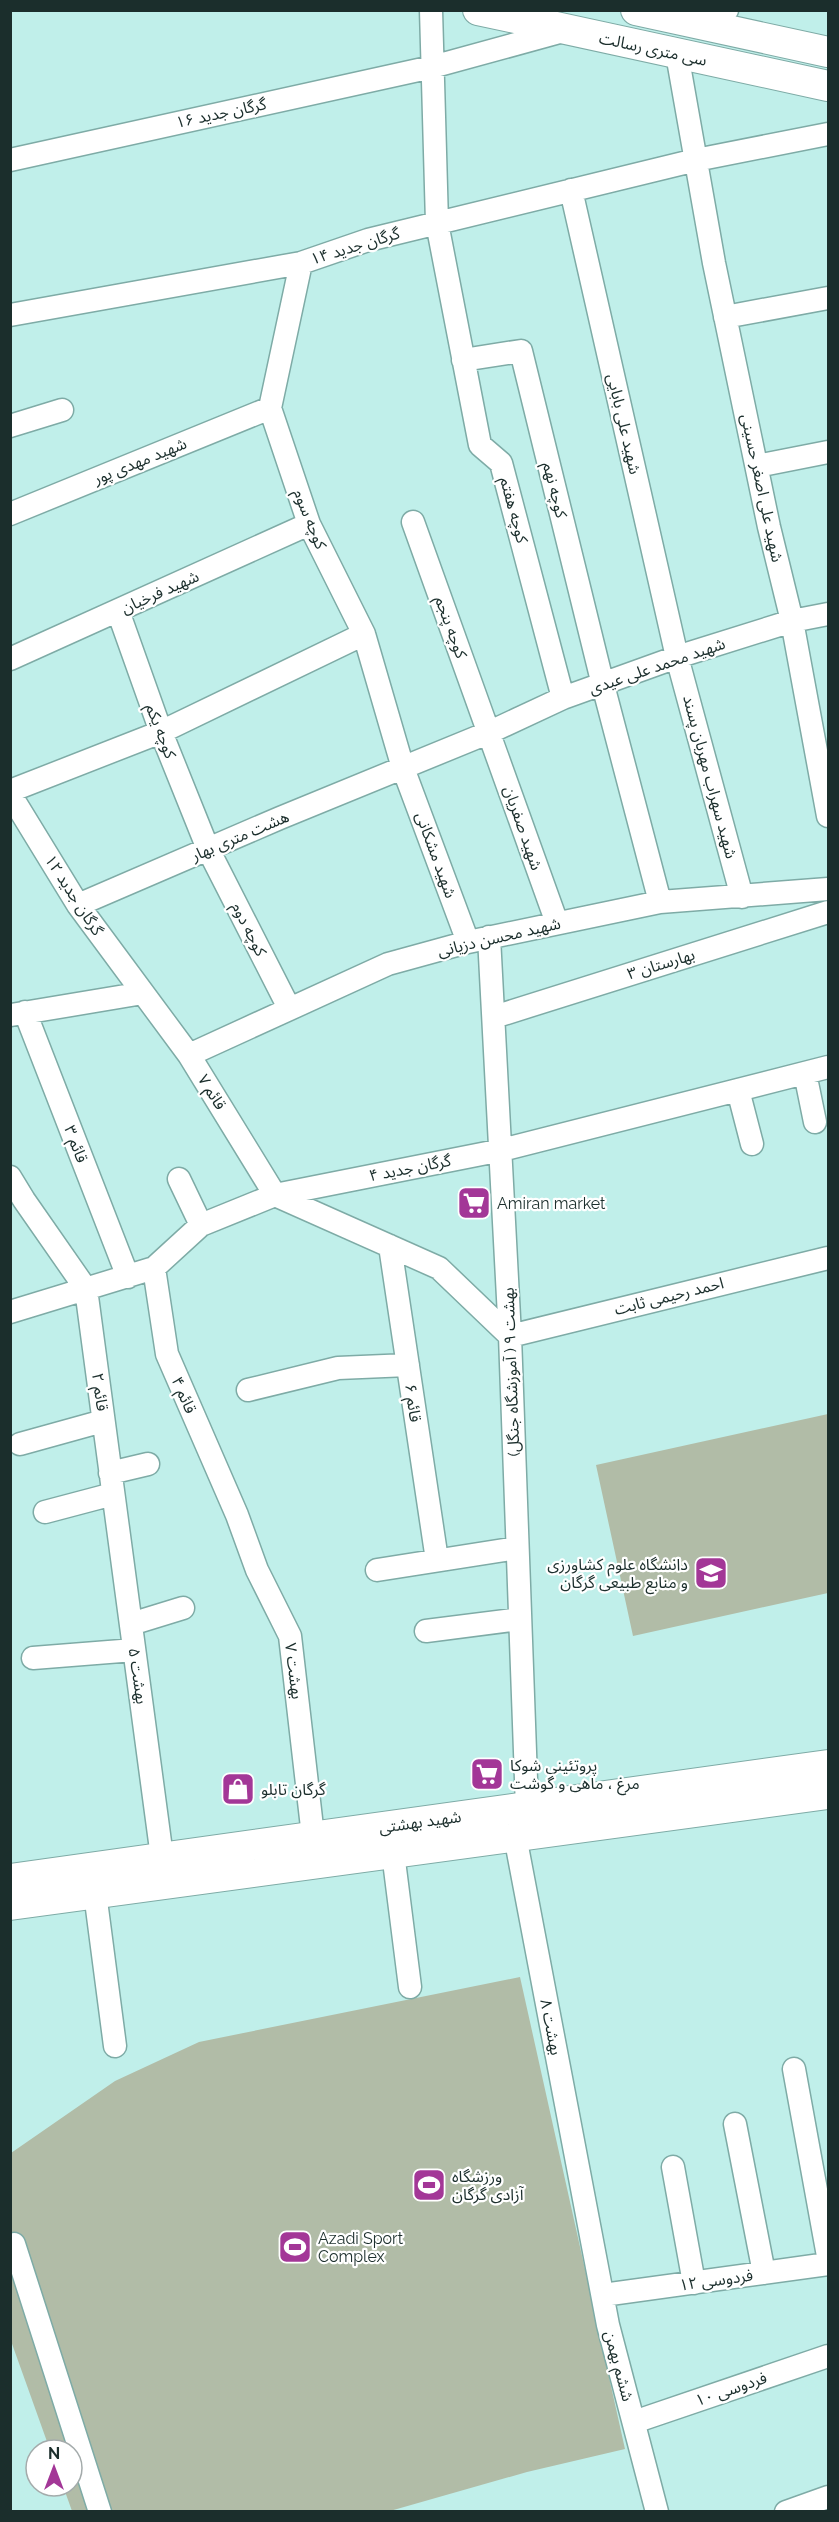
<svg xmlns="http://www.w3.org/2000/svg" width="839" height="2522" font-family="Raleway,'Noto Sans Arabic',sans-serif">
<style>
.green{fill:#b1bca7}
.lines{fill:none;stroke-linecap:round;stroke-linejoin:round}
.minor-casing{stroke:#7eaba6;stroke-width:25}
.major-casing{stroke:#7eaba6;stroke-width:32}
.minor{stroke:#fff;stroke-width:22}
.major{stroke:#fff;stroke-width:30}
.labels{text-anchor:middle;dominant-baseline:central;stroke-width:4.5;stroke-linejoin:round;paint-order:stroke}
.street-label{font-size:16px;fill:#1b2e2c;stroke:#fff}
.poi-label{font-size:16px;fill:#1b2e2c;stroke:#fff;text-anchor:start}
</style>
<rect width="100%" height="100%" fill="#c0efea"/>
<path class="green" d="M828,1414v179l-195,43 -37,-171z
M520,1977l105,472 -98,23 -137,39h-318l-9,-25h9v-36h-22l-39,-109v-188l104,-72 84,-39z"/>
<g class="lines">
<defs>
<path id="minor" d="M431,10l6,213 43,222 21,18 62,235
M690,21l37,-11
M677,54l37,209 55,264 23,94 36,195
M10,160l422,-93 135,-37
M571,190l106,467 65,240
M301,263l-31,145 39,116 55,110 39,134 65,174
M10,315l291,-52 67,-23 328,-80 132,-26
M725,317l103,-19
M463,360l58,-9 82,334 57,217
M10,426l52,-16
M757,466l71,-14
M10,514l260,-106
M413,522l144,401
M118,611l43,121 47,117 81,159
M10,659l299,-135
M10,791l151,-59 203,-98
M10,794l68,111 111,150 86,140
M78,905l202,-87 210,-86 73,-34 114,-41 115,-36 36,-7
M489,937l21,399 17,471
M25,1012l103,265
M11,1015l132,-22
M494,1017l334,-105
M189,1055l199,-91 80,-22 192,-40 168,-13
M805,1073l10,49
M738,1090l14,54
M10,1177l14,23 62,89 76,568
M179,1179l22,46
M275,1195l164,73 71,68 318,-78
M390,1246l47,314
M154,1268l13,86 70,161 20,55 33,66 23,200
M10,1312l144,-44 47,-43 74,-30 227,-45 326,-83
M248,1390l90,-22 70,-3
M20,1444l83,-23
M110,1473l38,-9
M45,1512l68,-18
M377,1570l140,-22
M131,1624l52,-16
M426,1631l94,-12
M33,1658l101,-8
M515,1836l93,489 49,187
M393,1853l17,134
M95,1893l20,153
M794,2069l34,187
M735,2124l29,149
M673,2167l21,116
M14,2244l86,268
M603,2295l225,-31
M634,2422l194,-66
M786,2512l42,-15"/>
<path id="major" d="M478,10l350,76
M636,10l192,42
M10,1879l818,-114
M10,1905l818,-111"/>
</defs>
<use href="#minor" class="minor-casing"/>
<use href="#major" class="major-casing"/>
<use href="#minor" class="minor"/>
<use href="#major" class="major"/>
</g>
<defs>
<symbol id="supermarket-square" viewBox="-11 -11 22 22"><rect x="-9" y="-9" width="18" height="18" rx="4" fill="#a33797" stroke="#fff"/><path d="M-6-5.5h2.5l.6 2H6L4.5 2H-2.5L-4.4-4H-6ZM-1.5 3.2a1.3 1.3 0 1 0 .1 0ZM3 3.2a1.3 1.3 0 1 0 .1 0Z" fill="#fff"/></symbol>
<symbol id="university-square" viewBox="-11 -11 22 22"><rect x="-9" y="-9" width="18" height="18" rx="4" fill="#a33797" stroke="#fff"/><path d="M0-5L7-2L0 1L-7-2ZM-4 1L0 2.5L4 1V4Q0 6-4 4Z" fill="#fff"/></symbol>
<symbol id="shop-square" viewBox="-11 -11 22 22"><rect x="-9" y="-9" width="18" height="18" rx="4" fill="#a33797" stroke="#fff"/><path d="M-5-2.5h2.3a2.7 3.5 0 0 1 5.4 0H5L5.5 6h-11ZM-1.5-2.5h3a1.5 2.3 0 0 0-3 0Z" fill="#fff"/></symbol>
<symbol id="stadium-square" viewBox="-11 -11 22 22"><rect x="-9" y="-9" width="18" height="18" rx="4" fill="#a33797" stroke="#fff"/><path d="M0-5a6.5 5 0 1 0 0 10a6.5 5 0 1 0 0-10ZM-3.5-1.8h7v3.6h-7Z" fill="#fff"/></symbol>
</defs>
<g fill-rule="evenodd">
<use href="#supermarket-square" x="455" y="1184" width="38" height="38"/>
<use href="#university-square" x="692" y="1554" width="38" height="38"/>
<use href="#supermarket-square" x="468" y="1755" width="38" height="38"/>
<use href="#shop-square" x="219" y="1770" width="38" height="38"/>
<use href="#stadium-square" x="410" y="2166" width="38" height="38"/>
<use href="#stadium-square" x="276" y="2228" width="38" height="38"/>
</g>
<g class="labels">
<g class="street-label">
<text transform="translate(653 49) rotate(12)">سی متری رسالت</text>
<text transform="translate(221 113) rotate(-12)">گرگان جدید ۱۶</text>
<text transform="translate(355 246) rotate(-17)">گرگان جدید ۱۴</text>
<text transform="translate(624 424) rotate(77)">شهید علی بابایی</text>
<text transform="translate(140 461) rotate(-22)">شهید مهدی پور</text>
<text transform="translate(762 488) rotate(78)">شهید علی اصغر حسینی</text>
<text transform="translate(555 490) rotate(76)">کوچه نهم</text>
<text transform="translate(514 510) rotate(75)">کوچه هفتم</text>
<text transform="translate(310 519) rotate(68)">کوچه سوم</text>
<text transform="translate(160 592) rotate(-24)">شهید فرخیان</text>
<text transform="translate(451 627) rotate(70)">کوچه پنجم</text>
<text transform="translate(657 666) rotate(-19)">شهید محمد علی عیدی</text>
<text transform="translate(161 731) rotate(69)">کوچه یکم</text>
<text transform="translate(710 777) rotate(75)">شهید سهراب مهربان پسند</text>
<text transform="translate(523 828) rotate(71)">شهید صفریان</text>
<text transform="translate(240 836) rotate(-23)">هشت متری بهار</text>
<text transform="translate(436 855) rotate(70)">شهید مشکانی</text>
<text transform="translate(74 895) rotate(57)">گرگان جدید ۱۲</text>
<text transform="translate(249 929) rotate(63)">کوچه دوم</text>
<text transform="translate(499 937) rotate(-13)">شهید محسن دزیانی</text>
<text transform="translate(661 964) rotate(-17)">بهارستان ۳</text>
<text transform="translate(212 1092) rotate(58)">۷ قائم</text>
<text transform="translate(76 1144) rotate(69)">۳ قائم</text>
<text transform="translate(410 1168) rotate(-11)">گرگان جدید ۴</text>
<text transform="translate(669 1296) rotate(-14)">احمد رحیمی ثابت</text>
<text transform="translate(511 1372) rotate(-92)">بهشت ۹ ( آموزشگاه جنگل)</text>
<text transform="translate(100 1392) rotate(82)">۲ قائم</text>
<text transform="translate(184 1395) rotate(66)">قائم ۴</text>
<text transform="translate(413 1403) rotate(82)">قائم ۶</text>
<text transform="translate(294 1671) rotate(83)">بهشت ۷</text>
<text transform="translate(138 1676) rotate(82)">بهشت ۵</text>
<text transform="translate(420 1822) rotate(-8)">شهید بهشتی</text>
<text transform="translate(551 2027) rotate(79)">۸ بهشت</text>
<text transform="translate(716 2280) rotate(-8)">۱۲ فردوسی</text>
<text transform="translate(619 2366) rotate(75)">ششم بهمن</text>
<text transform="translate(731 2389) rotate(-19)">۱۰ فردوسی</text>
</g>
<g class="poi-label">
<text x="497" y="1203">Amiran market</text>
<text x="688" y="1564" text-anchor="end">دانشگاه علوم کشاورزی<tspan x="688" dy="18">و منابع طبیعی گرگان</tspan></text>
<text x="510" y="1765">پروتئینی شوکا<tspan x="510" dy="18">مرغ‌ ، ماهی و گوشت</tspan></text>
<text x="261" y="1789">گرگان تابلو</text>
<text x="452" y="2176">ورزشگاه<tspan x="452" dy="18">آزادی گرگان</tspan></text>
<text x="318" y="2238">Azadi Sport<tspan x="318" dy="18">Complex</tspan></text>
</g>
</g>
<rect width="839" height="2522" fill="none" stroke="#1b2e2c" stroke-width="24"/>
<g transform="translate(54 2468)"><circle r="28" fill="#ffffff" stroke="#a4abab" stroke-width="1.5"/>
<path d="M0-4.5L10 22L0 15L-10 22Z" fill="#a33797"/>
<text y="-9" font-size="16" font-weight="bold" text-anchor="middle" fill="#1b2e2c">N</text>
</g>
</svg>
